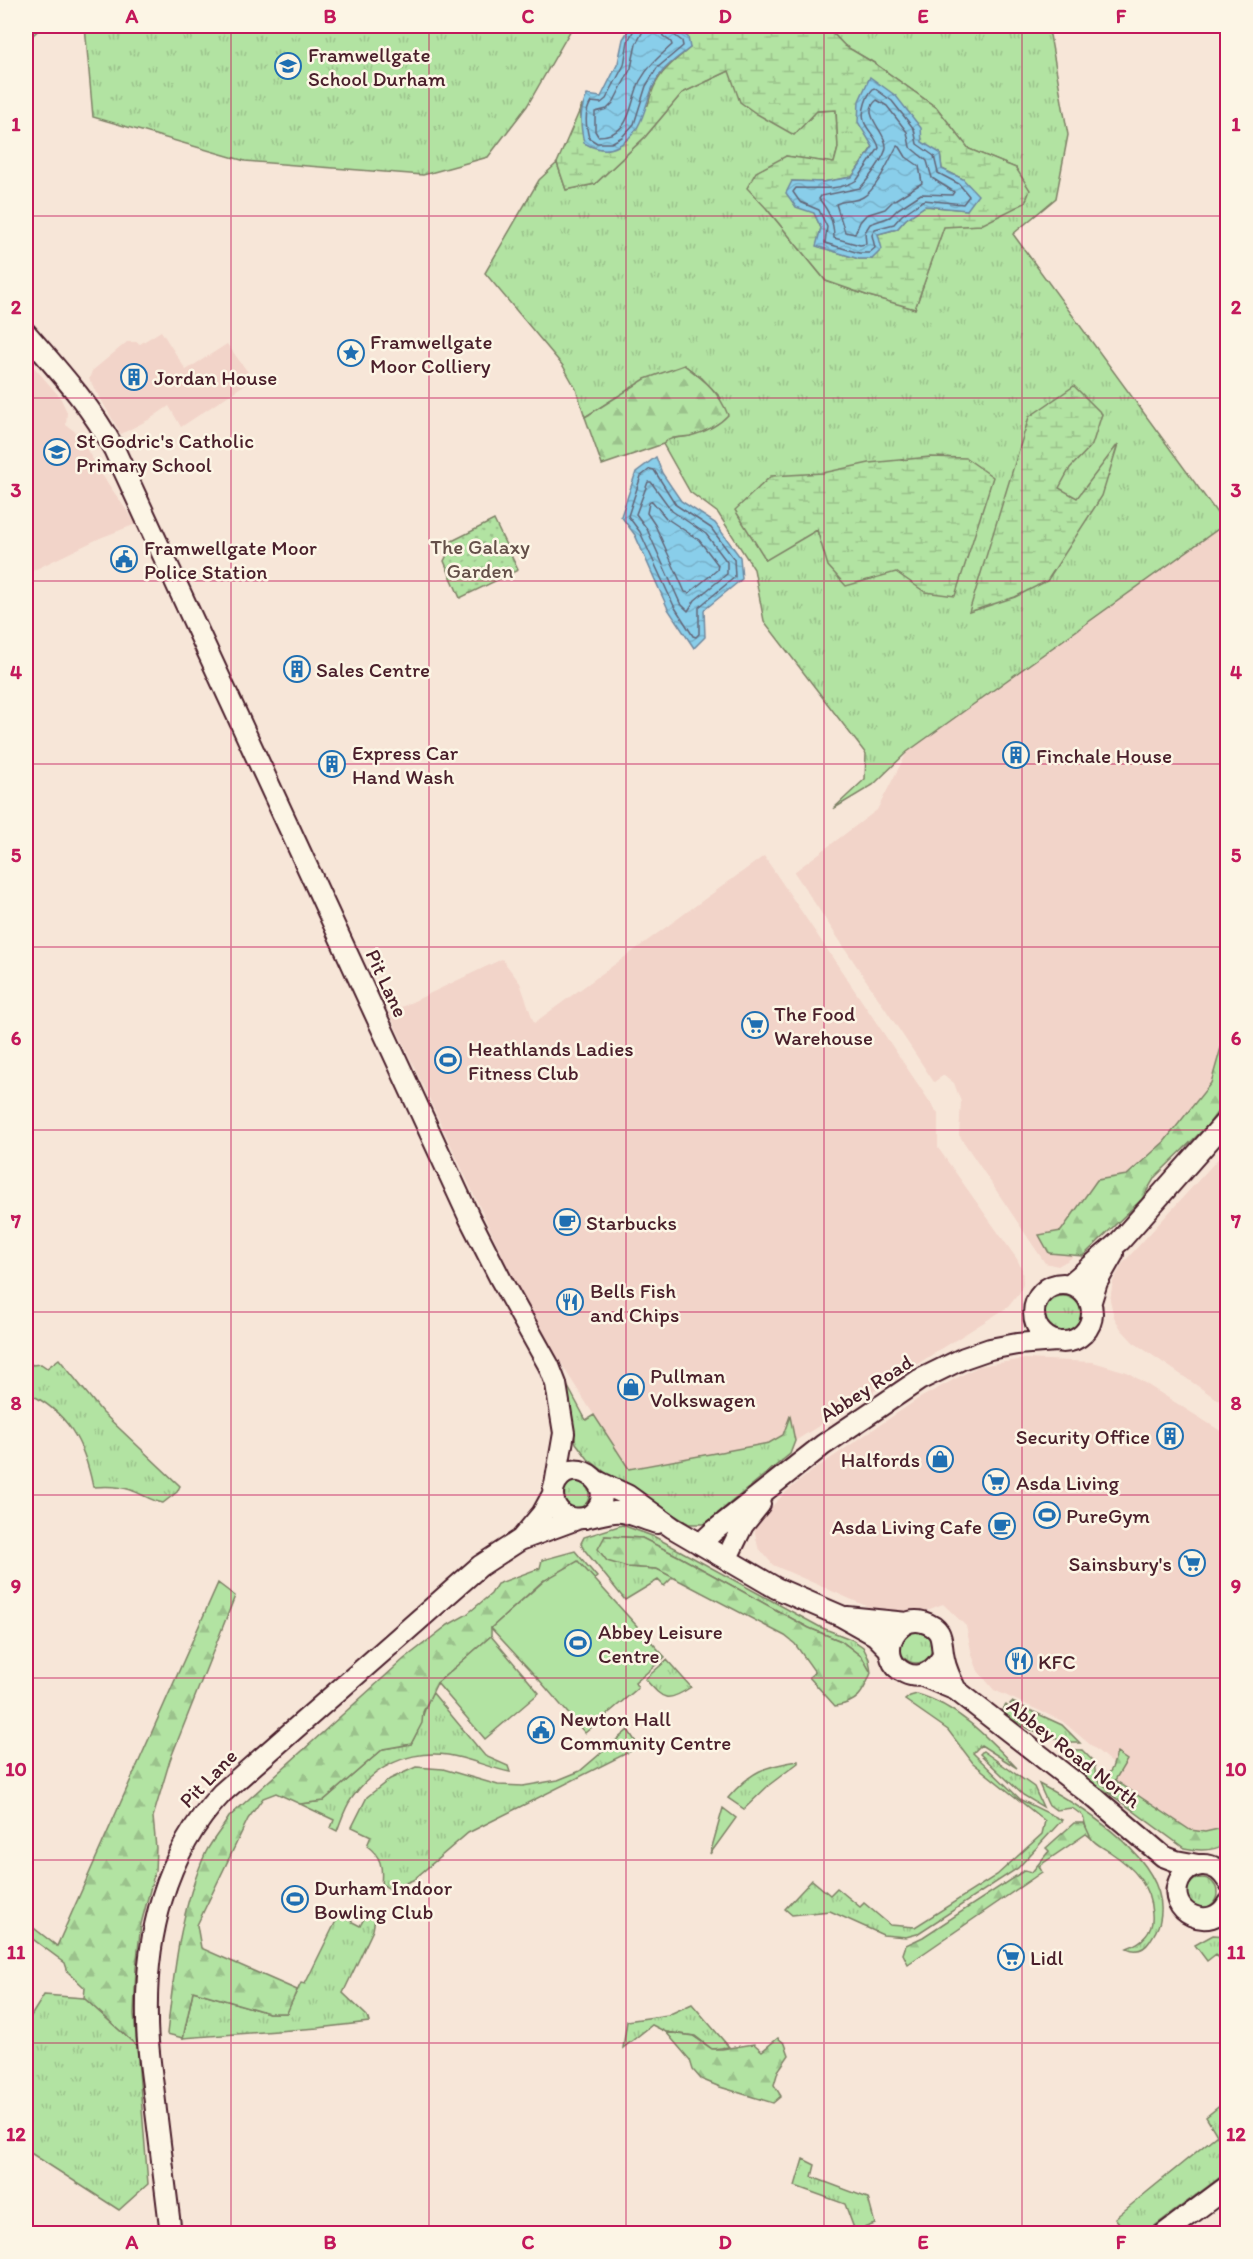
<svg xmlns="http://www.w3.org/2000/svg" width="1253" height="2259" font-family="Itim,sans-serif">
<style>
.built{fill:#f2d4c9}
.grass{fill:url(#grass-tufts);stroke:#7e8166;stroke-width:1.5}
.forest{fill:url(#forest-firs);stroke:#7e8166;stroke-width:1.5}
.wetland{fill:url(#wetland-marsh);stroke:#7e8166;stroke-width:1.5;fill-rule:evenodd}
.garden{fill:url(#garden-dots);stroke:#7e8166;stroke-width:1.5}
.pitch{fill:#b2e3a2;stroke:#7e8166;stroke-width:1.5}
.water{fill:url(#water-waves);stroke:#70889e;stroke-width:1.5}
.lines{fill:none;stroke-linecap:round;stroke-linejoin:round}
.shore{stroke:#636577;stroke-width:1.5}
.tertiary-casing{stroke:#4a1f2b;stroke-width:24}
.tertiary{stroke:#fcf5e5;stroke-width:20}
.grid{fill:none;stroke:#c2185b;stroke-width:1.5;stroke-opacity:0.55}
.labels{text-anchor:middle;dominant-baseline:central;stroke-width:5;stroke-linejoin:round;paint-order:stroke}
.poi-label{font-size:21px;fill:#4a1f2b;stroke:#fcf5e5;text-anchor:start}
.park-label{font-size:21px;fill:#645049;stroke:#fcf5e5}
.street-label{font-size:21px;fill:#4a1f2b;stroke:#fcf5e5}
.neatline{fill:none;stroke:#c2185b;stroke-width:2}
.grid-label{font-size:20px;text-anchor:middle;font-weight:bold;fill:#c2185b}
</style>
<defs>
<pattern id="grass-tufts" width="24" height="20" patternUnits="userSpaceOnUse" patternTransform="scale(1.5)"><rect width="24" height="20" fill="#b2e3a2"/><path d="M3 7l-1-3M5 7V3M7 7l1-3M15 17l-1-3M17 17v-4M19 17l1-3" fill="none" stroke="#9bc28c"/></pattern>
<pattern id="forest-firs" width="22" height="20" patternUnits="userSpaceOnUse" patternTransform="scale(1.5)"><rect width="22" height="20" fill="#b2e3a2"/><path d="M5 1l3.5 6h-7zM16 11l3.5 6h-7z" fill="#9bc28c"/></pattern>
<pattern id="wetland-marsh" width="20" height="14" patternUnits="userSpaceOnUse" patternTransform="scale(1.5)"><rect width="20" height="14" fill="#b2e3a2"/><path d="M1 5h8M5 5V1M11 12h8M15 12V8" fill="none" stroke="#9bc28c"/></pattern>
<pattern id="garden-dots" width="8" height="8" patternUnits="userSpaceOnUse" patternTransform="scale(1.5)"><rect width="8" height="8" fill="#b2e3a2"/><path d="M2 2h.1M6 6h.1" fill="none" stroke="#9bc28c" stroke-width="1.8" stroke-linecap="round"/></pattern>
<pattern id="water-waves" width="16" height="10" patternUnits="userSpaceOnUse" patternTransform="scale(1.5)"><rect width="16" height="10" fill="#89ceea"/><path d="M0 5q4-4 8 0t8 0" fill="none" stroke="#78b0c9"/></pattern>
</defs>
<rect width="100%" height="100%" fill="#f7e6d8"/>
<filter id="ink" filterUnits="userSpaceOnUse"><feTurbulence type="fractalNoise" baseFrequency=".0167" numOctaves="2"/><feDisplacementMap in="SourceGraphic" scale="12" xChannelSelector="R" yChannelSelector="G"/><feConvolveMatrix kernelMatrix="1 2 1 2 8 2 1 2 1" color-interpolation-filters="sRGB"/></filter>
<g filter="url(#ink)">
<path class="built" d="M161,331l25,39 41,-26 26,35 -72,48 -12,-21 -19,13 -29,15 -32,-55 3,-8 35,-29h9l4,2z
M26,358l34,39 7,15 -1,13 11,8 23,39 36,52 -36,14 -74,36z
M1225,524l3,3 -1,557 -157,175 -12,7 -13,-3 -86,-128 2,-33 -7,-19 -10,-8 -10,7 -140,-210 83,-62 30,-58z
M764,856l174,258v34l79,111 5,10 1,15 -3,8 -12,15 -221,139 -158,24 -62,-97 -50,-86 -128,-274 113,-54 18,24 14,40z
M1227,1149v257l-94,-64 -12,-13 -7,-12 -4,-17 3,-19 10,-18z
M1025,1359l68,3 34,10 100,63v403l-29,4 -85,-60 4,-15 -55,-46 -68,-31 -16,-19 -6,-16 -6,-29 -23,-22 -16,6 -43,4 -111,-49 -15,-18 -4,-19 10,-14 23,-23 25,-20 106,-72 61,-33z"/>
<path class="grass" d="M85,26h488l-46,80 -39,51 -65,18 -178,-14 -152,-44z
M826,26h216l8,9 18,100 -12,63 -43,36 212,290 -318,228 -34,33 -40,24 32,-30 1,-25 -102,-133 -10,-52 -36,-56 -28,-21 -27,-48 4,-5 23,-3 31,-38 -19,-20 -18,-13 -69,33 -30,19 -9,-28 -13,-23 -78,-93 54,-93 18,-17 9,27 29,-6 50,-47 37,-44 47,-22 88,40 19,-1 2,38 -4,15 -48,-7 -19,53 59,72 43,15 46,12 29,-82 37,-1 35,-57 -47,-19 -32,-41 -63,-45 -29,-17z
M1045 1314a18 18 0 1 1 36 0a18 18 0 1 1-36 0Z
M26,1357l6,8 9,-1 6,4 12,-9 43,53 78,74 -3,6 -14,11c-12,-2 -21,-9 -32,-13 -11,-4 -26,-4 -38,-3 -9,-45 -25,-75 -67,-95z
M561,1374l25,46 8,-5 35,54 140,-26 14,-8 7,-19 5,25 -5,13 -72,59 4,4 -15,7h-18l-79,-48 -22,-17 -12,-16z
M563 1495a13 13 0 1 1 26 0a13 13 0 1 1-26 0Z
M622,1525l33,12 165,90 33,13 10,7 6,12 2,14 -9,-16 -21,-16 -32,-13 -129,-71 -38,-19 -37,-2 22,31 30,2 16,8 -9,9 -6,-6 -33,20 -42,-52 -2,-5 3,-6z
M900 1647a16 16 0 1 1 32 0a16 16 0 1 1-32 0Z
M667,1660l24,27c-25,17 -28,12 -46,-8z
M432,1692l53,64 23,10 2,6c-21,-4 -41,-14 -62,-17 -39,-5 -74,11 -96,43 -7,9 -11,23 -15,33l-6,-3 3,-8 -34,-16 23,-3 60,-52 28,-5c10,-18 12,-33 21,-52z
M917,1694c40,11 72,45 100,74l-36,-23 -8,8 48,47 41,20 -44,48 -101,66 -11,3 -23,-2 -53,-24 -38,4 -7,-6 27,-29 18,15 7,-7 23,19 4,-4 26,22 25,2 82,-52 45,-41 3,-13 -72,-58 -25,-33 -43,-30 5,-4z
M1012,1702l50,23 18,18h-18l-52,-39z
M1006,1705l40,33 -46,-25z
M628,1730l11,17 -171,86 -55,47 -23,9 -9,-5c2,-17 0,-28 -14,-38l4,-10 -19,-9 15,-30 23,-18 26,-12 27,2 55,16 25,1 35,-6 22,-9z
M1061,1750h21l12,12 2,17 15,11 -2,3 -17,-10z
M983,1751l51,36 9,20 -20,-12 -43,-41z
M798,1761v2l-29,22 -25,24 -16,-11c23,-27 37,-32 70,-37z
M1039,1784c44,23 133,78 121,136 -1,8 -6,14 -10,21 -6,9 -13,12 -23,7 16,-6 27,-16 25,-34 -2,-30 -18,-46 -42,-62 -6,-4 -15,-8 -19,-14 -6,-6 -5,-15 -8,-21 -2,-3 -8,-7 -11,-9l-16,2 -8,-6z
M723,1808l13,10 -26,36z
M1187 1893a15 15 0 1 1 30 0a15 15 0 1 1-30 0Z
M339,1915l21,11 6,-11 9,4 -2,11 -30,63 24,23 2,6 -51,6 -135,10 10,-47 76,22h17l15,-30 4,1z
M1213,1935l14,1v33l-11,-15 -9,7 -12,-16z
M44,1995l40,3 53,48 11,138 -29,26 -93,-60v-126z
M692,2004l37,43 -17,2 -17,-13 -29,-4 -14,-7 -29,23 4,-27 41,-6z
M1227,2100v72l-82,61h-18l-12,-15 102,-83 -11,-18z
M803,2159l12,6 -3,12 56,21 7,26 -20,7 -10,-27 -50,-18z"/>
<path class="forest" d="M684,365c21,16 34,25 44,50 -10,11 -23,17 -38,21 -10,2 -20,0 -27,8l-61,21 -17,-48 60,-38z
M1227,1036v63l-20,27 -52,51 -13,22 -59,57 -34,-3 -10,-18 22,-4 36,-51 30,-5 37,-33 47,-59 13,-46z
M605,1536l37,2 38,19 129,71 32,13 21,16 9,16c-8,20 -13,30 -36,33l-26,-29 6,-5 -20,-28 -10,-8 -128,-67 -30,-2 -20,-6 -9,-12z
M575,1551l22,26 -24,21 -29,-18 -53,48v8l-54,47 -14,29 -1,11 -11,21 -28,5 -60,52 -23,3 -24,-11 -13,5 -15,21 -51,106 4,23 96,42 -10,23h-18l-76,-22 -10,47 -16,-4c7,-62 13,-125 39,-182 6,-12 16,-23 23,-35l175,-158 44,-34 18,-10 25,-21 6,-10 43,-16 2,-8z
M218,1583l17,13 -65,164 -17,57 3,31 -1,23 -14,53 -5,44 -2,46 3,32 -53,-48 1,-10 -17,-16 -3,-9 -39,-29v-12l31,24z
M1117,1753l10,7 -12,20 75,50 15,2 22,-5v16c-12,8 -29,8 -43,5l-75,-55 2,-3 -8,-6 9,-16z
M1074,1823h10l7,15 -5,-4 -47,32 3,6 -3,2 -131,90 -5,-10 3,-9 17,-8 102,-67 7,2 17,-21 -3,-3z
M666,2032l27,4 19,13h10l32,-5 8,7 16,-13 7,6 4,11 -11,16 -4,14 7,11 -8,7 -53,-16 -19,-8 -8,-9 -3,-10z"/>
<path class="wetland" d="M666,26h160l19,20 29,17 63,45 32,41 47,19 14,22 -5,13 -44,22 -37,2 -29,82 -46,-13 -43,-15 -59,-72 -20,-21 9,-16 30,-16 48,7 4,-15 -2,-38 -19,1 -23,24 -37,-21 -17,-12 -11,-31 -47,22 -37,44 -50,47 -29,6 -9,-27 25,-58 -2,13 68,-13c7,-30 20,-39 42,-57l-13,-19zM873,146l67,7 2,16 21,10 4,31 -42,-4 -19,13 -9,10 -19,5 -6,25h-13l-42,-13 4,-18 -7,-15 -22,-32 31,1 29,-5z
M1074,386l28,28 -10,31 -22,23 -11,20 18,10 41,-54 -16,52 -55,85 -32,16 -46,15 60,-195z
M930,457l36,1 27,19 -38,119 -30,-4 -29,-20 -50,14 -18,-20 -11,-36 -51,30 -31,-50 36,-34 52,-3 46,-10z"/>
<path class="garden" d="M494,520l24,50 -58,28 -16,-37 7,-14 -1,-5z"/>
<path class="pitch" d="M26,26h23l-7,1 -16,14z
M578,1561l87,96 -30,26 3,5 -53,45 -44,-51 -50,-54 54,-48z
M491,1636l48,57 -54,46 -48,-56z"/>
<path class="water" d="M631,26c24,-1 37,-3 57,11l2,11c-9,7 -21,15 -28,24 -20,24 -12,56 -44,74 -11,6 -23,3 -34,-3 -4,-18 -5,-31 3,-48l14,2 17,-34 5,-24z
M870,77l26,19 25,32 1,14 18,11 2,16 21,10 15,16 -11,15 -42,-4 -19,13 -9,10 -19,5 4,15 -10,10h-13l-43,-13 5,-18 -7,-15 -18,-6 -10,-14 6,-12 31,1 29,-5 21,-30 -15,-25 1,-21z
M656,457l6,16 19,28 34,22 25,34 2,22 -38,31 1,27 -11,11 -26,-39 -33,-74 -14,-19 15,-44z"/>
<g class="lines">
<path class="shore" d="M636,26l-8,15 -4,24 -18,34 -5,4 -10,-1c-7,11 -5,24 -2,36l8,5h14l11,-6 12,-13 12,-38 11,-18 26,-22 -1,-5 -12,-9 -2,-6
M644,26l-2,7 -6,11 -5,24 -18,35 -6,6 -12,3v19l3,5c35,0 31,-33 42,-55 9,-16 19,-24 32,-36l-1,-3 -8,-6 -3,-10
M874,88l18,13 22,28 3,15 17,12 4,17 21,11 10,12 -6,8 -39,-4 -22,15 -8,9 -19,5 -3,6 3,13 -6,5h-10l-34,-10 2,-16 -8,-17 -19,-8 -7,-10 3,-4c19,0 45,3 61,-8l22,-32c-2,-11 -12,-17 -15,-27 -3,-10 3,-27 10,-33z
M877,100l10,6 20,26 3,15 17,14 5,17 22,14 -2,3 -31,-1 -23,15 -8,8 -20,7 -5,8 1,12 -6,1 -26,-7c0,-16 -5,-27 -15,-39l2,-3 39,-8c7,-7 26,-32 26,-41 1,-15 -27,-33 -9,-47z
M897,146l3,1 6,10 13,9 3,17 -29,18 -8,8 -19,6 -6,7 -5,12 -10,-2 -9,-28c8,-4 19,-2 27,-7 15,-9 26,-37 34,-51z
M650,469l4,1 22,35 35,23 23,31 1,18 -36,30v27l-3,3 -3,-1 -19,-30 -34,-74 -12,-16 13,-40z
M648,482h3l21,29 34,23 21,28v12l-32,26 -7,11 -8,-8 -33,-74 -11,-15z
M652,501l14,17 33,22 19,25 -1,5 -28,23 -4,-1 -30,-67 -8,-12 2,-10z"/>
<defs>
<path id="tertiary" d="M26,333c32,37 65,73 88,116l355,768 32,63 48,86 7,18 8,49 -9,52
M1034 1313a29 29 0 1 1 58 0a29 29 0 1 1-58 0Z
M1070,1284l50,-43 108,-122
M1091,1301l6,-19 16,-28
M597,1481l30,14 46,33 103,60 65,28 34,19 14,14
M586,1518c44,-26 -16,-72 -32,-31 -2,6 -1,15 3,21 15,23 44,1 65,4 11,2 24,8 35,11
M522,1538l20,-24 11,-20
M700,1544l14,-13 109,-86 96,-65 45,-22 26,-9 27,-5 39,-3
M727,1558l16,-33 17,-21
M847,1617l60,6
M943,1656c-8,14 -21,25 -38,17 -29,-13 -12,-59 18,-51 23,7 17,21 21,37 2,11 7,21 12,31
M920,1675l36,15 140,109 67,57 13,5 22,4
M1228,1881c-6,-10 -15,-17 -27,-16 -10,1 -18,7 -22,16 -14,32 33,53 49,22
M171,2234c-5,-41 -10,-82 -15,-123 -3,-30 -9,-60 -9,-91 -2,-83 17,-166 75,-227l258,-227 40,-26 57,-21
M1164,2234l64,-48"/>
</defs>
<use href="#tertiary" class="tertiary-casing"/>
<use href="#tertiary" class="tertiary"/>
</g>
</g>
<path class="grid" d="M231,26v2208M429,26v2208M626,26v2208M824,26v2208M1022,26v2208M26,216h1202M26,398h1202M26,581h1202M26,764h1202M26,947h1202M26,1130h1202M26,1312h1202M26,1495h1202M26,1678h1202M26,1860h1202M26,2043h1202"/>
<defs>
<symbol id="school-ring" viewBox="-11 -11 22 22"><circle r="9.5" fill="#fcf5e5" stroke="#1f6fb2" stroke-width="1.5"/><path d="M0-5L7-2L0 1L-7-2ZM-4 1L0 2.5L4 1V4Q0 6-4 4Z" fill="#1f6fb2"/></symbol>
<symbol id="sight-ring" viewBox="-11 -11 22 22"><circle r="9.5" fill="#fcf5e5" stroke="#1f6fb2" stroke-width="1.5"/><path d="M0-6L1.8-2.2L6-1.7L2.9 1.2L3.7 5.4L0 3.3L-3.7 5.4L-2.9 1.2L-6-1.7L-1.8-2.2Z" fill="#1f6fb2"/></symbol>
<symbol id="building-ring" viewBox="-11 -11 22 22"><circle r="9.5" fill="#fcf5e5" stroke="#1f6fb2" stroke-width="1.5"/><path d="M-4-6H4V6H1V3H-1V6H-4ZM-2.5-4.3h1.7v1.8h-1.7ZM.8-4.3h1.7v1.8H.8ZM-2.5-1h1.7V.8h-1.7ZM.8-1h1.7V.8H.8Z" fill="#1f6fb2"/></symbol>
<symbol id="civic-ring" viewBox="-11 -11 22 22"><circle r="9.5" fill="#fcf5e5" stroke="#1f6fb2" stroke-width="1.5"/><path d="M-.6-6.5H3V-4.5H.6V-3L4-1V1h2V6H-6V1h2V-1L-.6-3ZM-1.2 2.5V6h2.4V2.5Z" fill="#1f6fb2"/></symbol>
<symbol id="supermarket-ring" viewBox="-11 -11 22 22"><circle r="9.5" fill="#fcf5e5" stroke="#1f6fb2" stroke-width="1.5"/><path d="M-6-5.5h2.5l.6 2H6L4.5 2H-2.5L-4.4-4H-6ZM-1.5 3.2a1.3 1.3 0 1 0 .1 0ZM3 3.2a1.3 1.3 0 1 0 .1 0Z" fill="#1f6fb2"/></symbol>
<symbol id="stadium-ring" viewBox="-11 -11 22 22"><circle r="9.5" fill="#fcf5e5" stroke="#1f6fb2" stroke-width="1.5"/><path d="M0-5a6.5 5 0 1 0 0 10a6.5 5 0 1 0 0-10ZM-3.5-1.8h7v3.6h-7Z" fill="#1f6fb2"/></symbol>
<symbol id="cafe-ring" viewBox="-11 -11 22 22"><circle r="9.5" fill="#fcf5e5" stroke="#1f6fb2" stroke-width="1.5"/><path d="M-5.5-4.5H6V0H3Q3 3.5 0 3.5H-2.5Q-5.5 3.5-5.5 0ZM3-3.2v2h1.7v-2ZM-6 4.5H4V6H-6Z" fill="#1f6fb2"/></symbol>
<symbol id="restaurant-ring" viewBox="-11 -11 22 22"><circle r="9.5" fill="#fcf5e5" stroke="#1f6fb2" stroke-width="1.5"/><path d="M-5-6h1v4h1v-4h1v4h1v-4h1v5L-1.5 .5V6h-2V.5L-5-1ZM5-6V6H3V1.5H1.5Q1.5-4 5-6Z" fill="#1f6fb2"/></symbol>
<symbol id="shop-ring" viewBox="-11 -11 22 22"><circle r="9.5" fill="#fcf5e5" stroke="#1f6fb2" stroke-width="1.5"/><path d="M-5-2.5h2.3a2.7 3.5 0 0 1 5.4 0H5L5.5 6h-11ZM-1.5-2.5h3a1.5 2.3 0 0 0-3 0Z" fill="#1f6fb2"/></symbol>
</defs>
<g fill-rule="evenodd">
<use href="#school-ring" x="273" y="51" width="30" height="30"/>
<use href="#sight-ring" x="336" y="338" width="30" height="30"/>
<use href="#building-ring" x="119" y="362" width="30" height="30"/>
<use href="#school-ring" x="42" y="437" width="30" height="30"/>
<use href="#civic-ring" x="109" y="544" width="30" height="30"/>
<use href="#building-ring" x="282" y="654" width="30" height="30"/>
<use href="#building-ring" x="1001" y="740" width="30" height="30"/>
<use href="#building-ring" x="317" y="749" width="30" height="30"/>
<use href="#supermarket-ring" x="740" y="1010" width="30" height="30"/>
<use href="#stadium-ring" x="433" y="1045" width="30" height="30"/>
<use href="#cafe-ring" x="552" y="1207" width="30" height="30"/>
<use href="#restaurant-ring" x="555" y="1287" width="30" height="30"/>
<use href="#shop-ring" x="616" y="1372" width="30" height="30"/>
<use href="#building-ring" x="1155" y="1421" width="30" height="30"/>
<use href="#shop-ring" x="925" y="1444" width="30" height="30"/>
<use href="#supermarket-ring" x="981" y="1467" width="30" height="30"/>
<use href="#stadium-ring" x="1032" y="1500" width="30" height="30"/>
<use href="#cafe-ring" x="987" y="1511" width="30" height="30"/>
<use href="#supermarket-ring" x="1177" y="1548" width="30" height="30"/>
<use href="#stadium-ring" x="563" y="1628" width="30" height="30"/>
<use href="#restaurant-ring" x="1004" y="1646" width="30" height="30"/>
<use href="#civic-ring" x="526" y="1715" width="30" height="30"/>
<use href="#stadium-ring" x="280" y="1884" width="30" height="30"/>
<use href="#supermarket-ring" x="996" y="1942" width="30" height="30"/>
</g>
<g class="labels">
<g class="poi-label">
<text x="308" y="54">Framwellgate<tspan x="308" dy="24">School Durham</tspan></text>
<text x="370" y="341">Framwellgate<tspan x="370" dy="24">Moor Colliery</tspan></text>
<text x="154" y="377">Jordan House</text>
<text x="76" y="440">St Godric's Catholic<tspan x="76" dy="24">Primary School</tspan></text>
<text x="144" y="547">Framwellgate Moor<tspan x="144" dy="24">Police Station</tspan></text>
<text x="316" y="669">Sales Centre</text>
<text x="352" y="752">Express Car<tspan x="352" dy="24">Hand Wash</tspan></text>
<text x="1036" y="755">Finchale House</text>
<text x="774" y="1013">The Food<tspan x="774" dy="24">Warehouse</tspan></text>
<text x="468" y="1048">Heathlands Ladies<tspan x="468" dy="24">Fitness Club</tspan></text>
<text x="586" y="1222">Starbucks</text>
<text x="590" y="1290">Bells Fish<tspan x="590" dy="24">and Chips</tspan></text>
<text x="650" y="1375">Pullman<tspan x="650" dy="24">Volkswagen</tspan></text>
<text x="1150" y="1436" text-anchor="end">Security Office</text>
<text x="920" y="1459" text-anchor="end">Halfords</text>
<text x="1016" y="1482">Asda Living</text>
<text x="1066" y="1515">PureGym</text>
<text x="982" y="1526" text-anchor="end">Asda Living Cafe</text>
<text x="1172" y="1563" text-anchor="end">Sainsbury's</text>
<text x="598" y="1631">Abbey Leisure<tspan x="598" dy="24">Centre</tspan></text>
<text x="1038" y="1661">KFC</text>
<text x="560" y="1718">Newton Hall<tspan x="560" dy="24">Community Centre</tspan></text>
<text x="314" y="1887">Durham Indoor<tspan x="314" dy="24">Bowling Club</tspan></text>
<text x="1030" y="1957">Lidl</text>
</g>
<g class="park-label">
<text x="480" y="546">The Galaxy<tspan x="480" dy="24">Garden</tspan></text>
</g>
<g class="street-label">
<text transform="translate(387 983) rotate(65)">Pit Lane</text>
<text transform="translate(866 1388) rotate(-33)">Abbey Road</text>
<text transform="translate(1074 1753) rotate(38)">Abbey Road North</text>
<text transform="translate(208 1778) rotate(-46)">Pit Lane</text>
</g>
</g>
<rect width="1253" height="2259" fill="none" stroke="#fcf5e5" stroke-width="66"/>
<rect x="33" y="33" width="1187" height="2193" class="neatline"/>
<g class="grid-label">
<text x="132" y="23">A</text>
<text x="330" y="23">B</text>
<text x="528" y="23">C</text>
<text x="725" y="23">D</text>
<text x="923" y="23">E</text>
<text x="1121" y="23">F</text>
<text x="16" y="131">1</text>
<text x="1236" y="131">1</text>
<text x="16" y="314">2</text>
<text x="1236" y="314">2</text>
<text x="16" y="497">3</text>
<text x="1236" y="497">3</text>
<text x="16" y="679">4</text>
<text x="1236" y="679">4</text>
<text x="16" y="862">5</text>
<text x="1236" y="862">5</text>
<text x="16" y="1045">6</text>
<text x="1236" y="1045">6</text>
<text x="16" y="1228">7</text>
<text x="1236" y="1228">7</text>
<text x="16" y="1410">8</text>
<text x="1236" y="1410">8</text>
<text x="16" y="1593">9</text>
<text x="1236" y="1593">9</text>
<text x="16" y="1776">10</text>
<text x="1236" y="1776">10</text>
<text x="16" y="1959">11</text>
<text x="1236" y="1959">11</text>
<text x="16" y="2141">12</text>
<text x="1236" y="2141">12</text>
<text x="132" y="2249">A</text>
<text x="330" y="2249">B</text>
<text x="528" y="2249">C</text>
<text x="725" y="2249">D</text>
<text x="923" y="2249">E</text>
<text x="1121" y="2249">F</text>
</g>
</svg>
